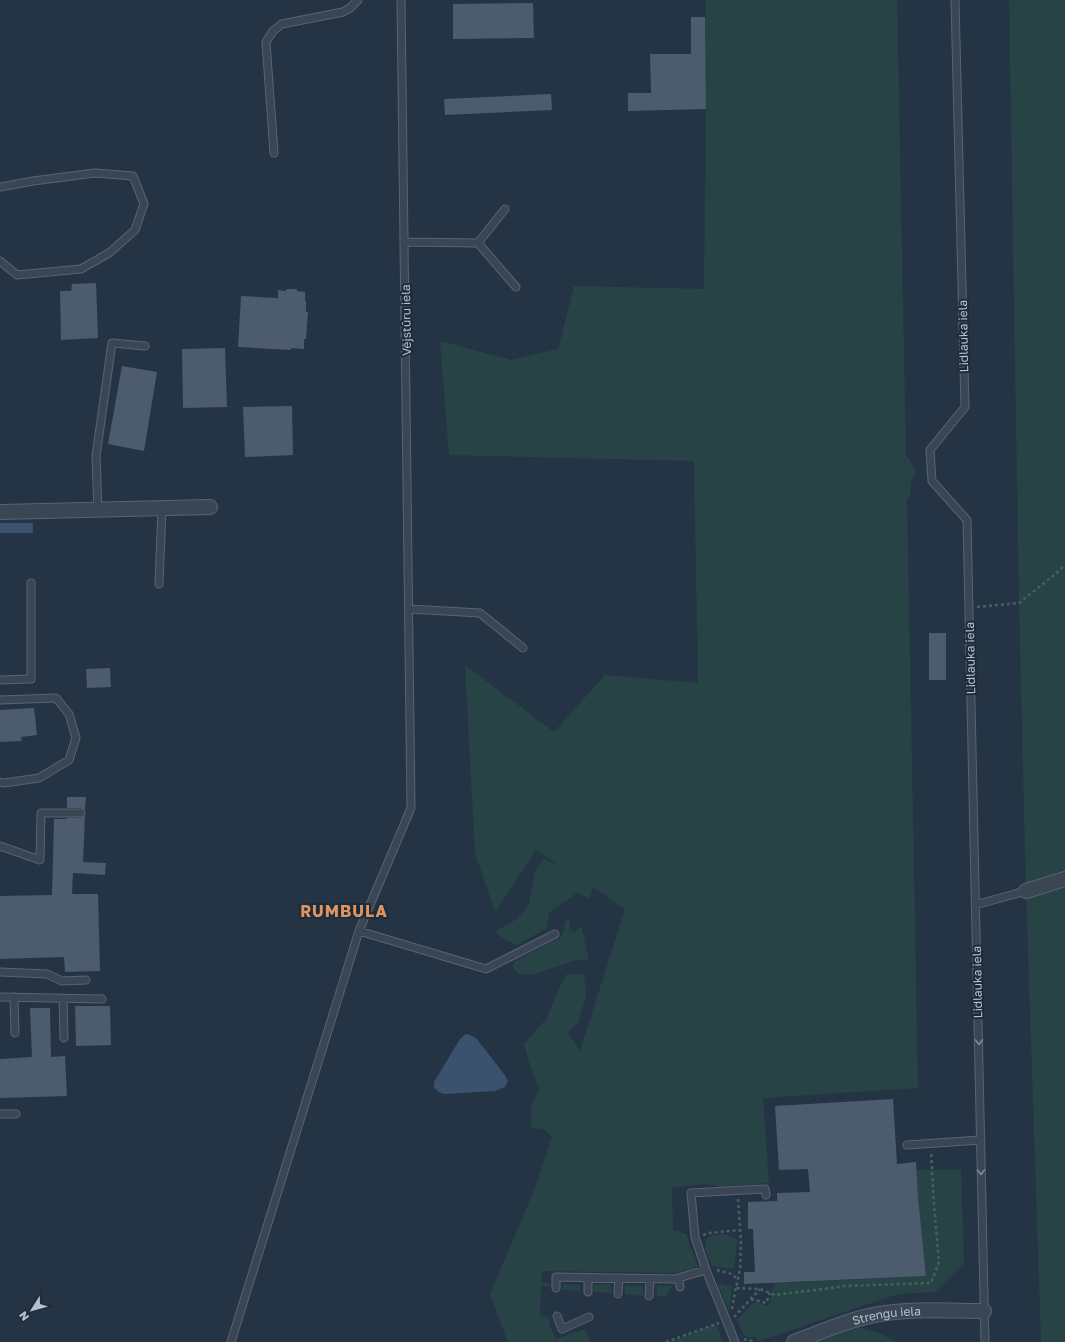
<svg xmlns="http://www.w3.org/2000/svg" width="1065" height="1342" font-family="'Golos Text',sans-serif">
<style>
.green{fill:#274346}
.water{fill:#3a526e}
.building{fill:#4c5b6e}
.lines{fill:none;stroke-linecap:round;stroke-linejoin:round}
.lane-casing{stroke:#586471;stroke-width:9}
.street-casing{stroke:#586471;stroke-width:16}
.path{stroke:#466061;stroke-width:2.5;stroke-dasharray:3 3;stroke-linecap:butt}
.lane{stroke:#3a4654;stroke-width:7}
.street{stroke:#3a4654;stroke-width:14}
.oneway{stroke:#7f8a97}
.labels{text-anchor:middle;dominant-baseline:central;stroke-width:4;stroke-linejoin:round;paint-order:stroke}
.street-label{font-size:12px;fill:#b7c1cd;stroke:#1e2b39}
.district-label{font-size:16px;font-weight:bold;letter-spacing:1px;fill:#dd9463;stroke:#1e2b39}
</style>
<rect width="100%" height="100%" fill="#253445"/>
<path class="green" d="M706,0h191l9,457 3,1 7,16 -5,8 -1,15 -3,1 11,590 -155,10 6,85 -49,4 -13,-3 -35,3 1,43 13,4 12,32 -4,2 -16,5 -136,-2 -1,11 9,2v2h-9l-1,30 8,1 3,12 5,10 29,-10 5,13h-82l-18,-48 44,-104 18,-53 -9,-8 -12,-1v-21l8,-18 -9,-23 -6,-22 23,-26 13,-32 7,-12h17l2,22 -8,28 -10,8 12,19 45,-142 -32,-22 -3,11 -13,-5 -28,20 -3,16 -30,16 -14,-7 -6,-7 21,-12 12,-14 6,-35 9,-11 18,8 -26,-17 -41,62 -20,-59 -10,-188 89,67 51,-57 93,8 -4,-222 -245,-6 -9,-114 71,19 47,-11 16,-63 130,3 2,-180 -1,-92z
M1009,0h56v1342h-24l-15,-451 -7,-288z
M570,918l-1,10 5,5 5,-4 2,-3 8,33 -16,2 -39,13h-15l-6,-6 1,-6c16,-7 29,-18 46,-24l4,-8 1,-8z
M917,1170h44l3,93 -29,29 -37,2 -140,47 -2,-4 -8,1 -5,-4 -6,-14 17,-18 15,4 5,-23 -1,-6h12l1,6 140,-7 -8,-79z
M725,1234l12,6 -3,29 -22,-3 -7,-17 1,-10 4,-3z
M717,1283l15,4 -3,24z
M563,1284l17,1v6l-17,-1z
M611,1284l1,9 -18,-1v-7z
M625,1285l18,1v10l-18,-2z
M657,1285l16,1 -8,11 -8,-1z
M716,1324l7,18h-53z
M857,1327l22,6 17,9h-80z"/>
<path class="water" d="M0,523h33v10h-33z
M466,1034l4,1 6,3 28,36 4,7 -3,6 -10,4 -51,3 -5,-2 -5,-4v-6l26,-43z"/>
<path class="building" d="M533,3l1,35 -81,1v-35z
M691,17h14l1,92 -78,2v-18h23l-1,-39h41z
M551,94l1,16 -107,5 -1,-16z
M96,283l2,55 -37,2 -1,-49h11l1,-7z
M286,289h11v2l8,1v9h1v11h2l-2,27h-2v10l-13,-1v2l-53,-3 3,-51 37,2v-8l8,1z
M225,348l2,59 -44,1 -1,-59z
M122,366l35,6 -13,79 -36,-7z
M292,406l1,49 -48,2 -2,-50z
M929,633h17v47h-17z
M110,668l1,19 -24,1 -1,-19z
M34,708l3,27 -16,2 1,4 -22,1v-32z
M67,797h19l-1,13 -4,-2h-14z
M85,816l-2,46 23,1 -1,12 -32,-2 -1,21h26l2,77 -35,1 -1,-15 -64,2v-63l52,-1 2,-76h13v-1h14z
M75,1006h35l1,39 -35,1z
M30,1008h20l1,49 14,-1 2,40 -67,2v-39l32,-2z
M893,1099l4,65 19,-2 2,35 8,79 -182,8v-12h11l-2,-43h-5v-27l29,-1v-8l33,-1 -2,-23 -29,1 -4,-64z"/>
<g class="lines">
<defs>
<path id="lane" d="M955,0l10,407 -35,43 2,31 35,39 18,822
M274,153l-8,-111 7,-11 9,-7 61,-12 7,-4 8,-8
M0,187l33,-6 62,-8 38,3 11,28 -9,26 -26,23 -28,16 -64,6 -17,-14
M405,242l73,1 38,44
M478,243l27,-34
M98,510l-2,-54 16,-113 33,3
M159,584l3,-76
M409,609l71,4 43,35
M0,680l31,-1v-96
M0,700l56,-2 13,16 7,24 -7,22 -30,18 -35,5 -4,-1
M0,846l40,14 1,-47h40
M975,905l51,-14
M359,931l127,38 69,-35
M0,972l47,2 15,7 24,-1
M0,997l102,2
M14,997l1,36
M63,998l1,40
M0,1114h16
M907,1145l74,-5
M588,1278v14
M679,1278l1,9
M556,1288v-11l119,2 31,-9
M618,1294l1,-16
M649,1296l1,-17
M557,1316l5,13 27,-12
M231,1342l128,-411 52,-123 -10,-808
M735,1342l-29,-72 -11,-33 -4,-44 74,-4 1,6"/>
<g id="street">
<path d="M0,512l210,-5"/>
<path d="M1026,891l39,-12"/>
<path id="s1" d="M794,1342c27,-10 56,-23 85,-28 34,-6 70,-3 105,-3"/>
</g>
</defs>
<use href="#lane" class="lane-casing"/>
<use href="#street" class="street-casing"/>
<path class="path" d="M977,607l42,-4 34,-27 12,-11
M738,1199l3,42 -1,28 -4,19 24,1 15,6 71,-9 85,-3 8,-21 -5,-57 -3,-54
M703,1235l6,-2 31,-3
M717,1270l15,4 5,5
M751,1299l15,4 4,-10
M732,1309l4,-23
M734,1317l26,-28
M744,1339l5,2 4,-1 1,2
M666,1342l53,-19"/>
<use href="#lane" class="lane"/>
<use href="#street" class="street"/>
</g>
<defs><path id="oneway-chevron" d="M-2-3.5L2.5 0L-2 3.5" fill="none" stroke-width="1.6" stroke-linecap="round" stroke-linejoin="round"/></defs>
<g class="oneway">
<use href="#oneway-chevron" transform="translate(979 1042) rotate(89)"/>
<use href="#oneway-chevron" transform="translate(981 1172) rotate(89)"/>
</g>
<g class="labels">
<g class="street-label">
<text transform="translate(406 320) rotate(-91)">Vējstūru iela</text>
<text transform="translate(963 336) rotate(-91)">Lidlauka iela</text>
<text transform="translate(970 658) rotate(-91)">Lidlauka iela</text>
<text transform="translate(977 982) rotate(-91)">Lidlauka iela</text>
<text stroke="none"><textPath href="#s1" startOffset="97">Strengu iela</textPath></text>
</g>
<g class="district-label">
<text x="344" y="911">RUMBULA</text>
</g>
</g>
<g transform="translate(32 1310) rotate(233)" stroke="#1e2b39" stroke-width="3" paint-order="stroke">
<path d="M0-3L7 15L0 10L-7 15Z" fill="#b7c1cd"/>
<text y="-6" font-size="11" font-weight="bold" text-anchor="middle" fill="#b7c1cd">N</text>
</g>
</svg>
